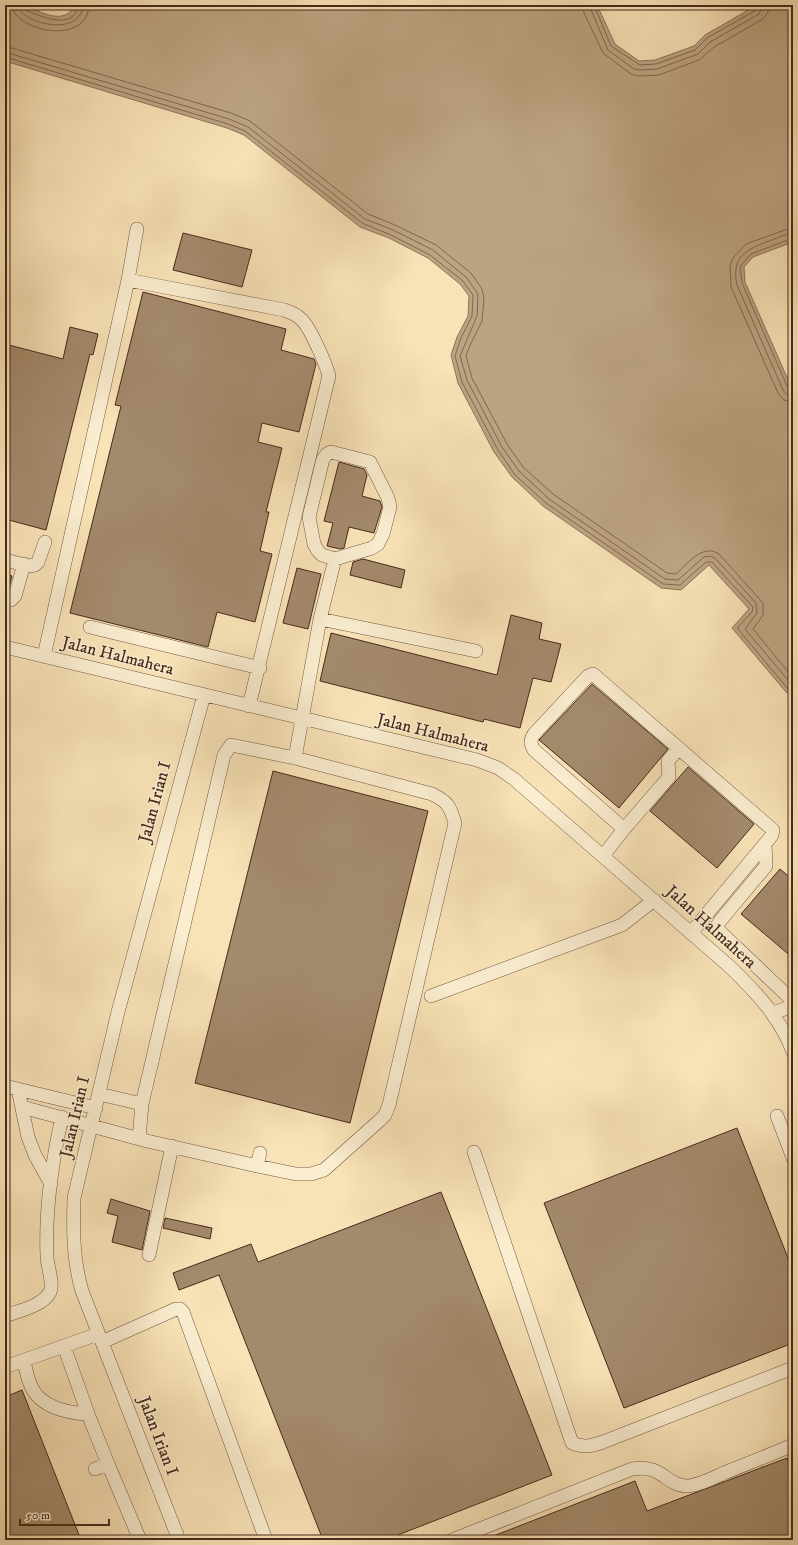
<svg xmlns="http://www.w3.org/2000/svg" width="798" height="1545" font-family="'IM FELL DW Pica',serif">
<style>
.water{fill:#bca482;stroke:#8d7359}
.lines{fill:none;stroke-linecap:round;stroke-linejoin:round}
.shore{stroke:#82664e;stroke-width:1}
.building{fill:#a38a6c;stroke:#47291b}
.minor-casing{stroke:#735842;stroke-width:14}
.minor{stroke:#faedd0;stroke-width:13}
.labels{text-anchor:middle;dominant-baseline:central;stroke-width:3;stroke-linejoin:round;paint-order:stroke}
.street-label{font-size:17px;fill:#47291b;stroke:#faedd0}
</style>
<rect width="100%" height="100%" fill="#f8e3b7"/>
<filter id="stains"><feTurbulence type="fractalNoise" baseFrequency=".005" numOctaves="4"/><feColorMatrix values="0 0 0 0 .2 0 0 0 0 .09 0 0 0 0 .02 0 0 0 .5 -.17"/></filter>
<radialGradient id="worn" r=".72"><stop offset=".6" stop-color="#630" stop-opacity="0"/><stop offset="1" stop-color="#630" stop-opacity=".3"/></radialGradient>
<path class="water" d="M5,5c6,0 13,-1 19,1 17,5 40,21 51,-1h522l18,39 24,17 16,-1 39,-14 11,-11 52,-30h36v237l-40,15 -9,10 1,15 48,109v306l-7,-5 -54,-64 17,-19 -40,-44 -28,25 -20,-2 -118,-82 -31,-29 -18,-25 -36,-69 -7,-28 6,-18 11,-21 1,-20 -9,-12 -32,-26 -39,-20 -29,-11 -116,-92 -17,-7 -222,-67z"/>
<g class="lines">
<path class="shore" d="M12,5c1,26 76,42 77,0
M18,5c1,18 63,34 65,0
M23,5l2,5c15,6 50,22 53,-5
M583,5l1,8 19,40 28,21 7,2 21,-1 40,-15 15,-13 49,-28 5,-7 1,-7
M589,5l19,45 26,19 6,1 17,-1 41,-15 12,-12 49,-28 4,-9
M594,5l17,41 29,19 16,-1 39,-14 12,-12 49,-28 2,-5
M5,46l226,67 19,8 118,93 27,11 41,20 35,28 11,16 2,9 -2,23 -11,22 -5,13 6,22 35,66 16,23 30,27 114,79 9,1c12,-10 26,-31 43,-20l44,49v12l-10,14 40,49
M5,52l224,67 19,8 117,92 28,11 40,20 34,28 11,16 -1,22 -17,40 7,24 35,67 17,24 30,28 116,80 13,1 26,-23 6,-1 5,2 41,45 1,10 -12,16 48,57
M5,57l223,67 17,7 117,92 29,12 39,20 33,26 10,14 -1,21 -11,22 -6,18 7,26 36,68 17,25 31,28 117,81 17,1 26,-23h6l41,45 -1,5 -14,15v2l50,60 5,3
M793,227l-47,17 -13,14 -3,8 1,21 47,106 6,7 9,2
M793,233c-8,1 -16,5 -24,8 -23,9 -38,15 -32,44l46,105 4,5 6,1
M793,238l-42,16 -11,13 2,16 46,105 5,3"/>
</g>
<path class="building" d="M183,233l69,17 -10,37 -69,-17z
M143,292l143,37 -5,21 33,9 2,5 -17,68 -37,-9 -4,19 24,6 -16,64h3l-9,39 12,3 -17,68 -38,-10 -9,35 -138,-34 51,-207 -6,-1z
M70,327l28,7 -5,21 -3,-1 -44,176 -41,-11v-175l58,15z
M339,462l25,7 3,6 -5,21 18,5 2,6 -8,26 -25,-6 -5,21 -4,1 -13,-3 6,-23 -9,-2z
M363,559l42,11 -4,18 -51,-13 3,-13z
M297,568l24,6 -13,55 -25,-6z
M5,574l7,2 -4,15 -3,-1z
M511,615l31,8 -3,16 22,5 -10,38 -18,-4 -13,50 -36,-9 -1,3 -163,-41 11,-48 166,42z
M592,684l76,65 -49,59 -80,-68z
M688,767l66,57 -37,44 -67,-57z
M273,771l155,40 -78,312 -155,-40z
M780,869l13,11v78l-52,-44z
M737,1128l56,143v72l-169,65 -80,-205z
M441,1192l111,283 -167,65h-62l-104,-265 -40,15 -6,-17 78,-29 7,18z
M111,1199l39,12 -8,39 -30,-8 6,-26 -11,-3z
M165,1218l47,10 -2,11 -47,-11z
M22,1390l59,150h-76v-143z
M787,1458l6,16v66h-310l152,-59 12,30z"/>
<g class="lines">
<defs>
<path id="minor" d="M128,280l156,30c6,2 12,4 17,9 9,8 25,45 28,57l-80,330
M331,452l39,10 18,36 2,9 -7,27 -5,10 -6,4 -37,11 -13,-4 -4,-4 -4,-7 -5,-27 14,-58 4,-5z
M5,560l24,6 6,-1 3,-3 7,-20
M5,598l6,2 4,-4 9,-32
M320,619l15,-60
M90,627l170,41
M5,647l472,113 21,8 16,11 215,187c27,26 51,51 64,86
M44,656l84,-376 9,-51
M295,758l25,-139 156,32
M624,829l-90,-79c-4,-7 -4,-10 0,-16l54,-58 5,-2 180,156 -1,5 -3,4 -78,94
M765,844l1,22 -46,55 -4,7 77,73
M603,856l21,-27 45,-52 -1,-16 11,-13
M431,996l191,-71 32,-25
M773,1013l20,-7
M5,1086l91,22
M18,1089l10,48 7,18 16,29
M99,1094l43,10
M22,1107l125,34 110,25 39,8h15l13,-4 55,-49 6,-6 4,-10 66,-282c-5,-17 -7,-21 -23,-29l-137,-36 -64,-13 -7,10 -82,349 -3,34
M777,1116l16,42
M474,1152l98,291c12,5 19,3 31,-1l190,-74
M257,1166l3,-13
M149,1255l23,-109
M5,1316c13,-5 38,-10 45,-24 4,-9 -3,-26 -3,-36 -2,-46 5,-94 15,-139
M102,1342l74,-33h4l3,3 83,228
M64,1346l24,68 20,50
M24,1361c2,8 3,17 7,25 9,21 36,27 57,28
M5,1367l93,-33
M95,1469l13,-5 32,76
M179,1540l-97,-249c-9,-31 -9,-61 -8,-93l44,-186 86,-317
M452,1540l180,-71c31,-5 33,16 54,17 12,0 27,-8 38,-13 23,-9 46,-18 69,-28"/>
</defs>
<use href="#minor" class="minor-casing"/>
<use href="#minor" class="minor"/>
</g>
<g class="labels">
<g class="street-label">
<text transform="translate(118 656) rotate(14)">Jalan Halmahera</text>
<text transform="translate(433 733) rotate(14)">Jalan Halmahera</text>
<text transform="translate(155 802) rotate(-75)">Jalan Irian I</text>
<text transform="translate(711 927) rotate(42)">Jalan Halmahera</text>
<text transform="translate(75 1117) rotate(-77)">Jalan Irian I</text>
<text transform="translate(158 1436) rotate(69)">Jalan Irian I</text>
</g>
</g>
<rect width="798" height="1545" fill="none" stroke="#f8e3b7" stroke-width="20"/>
<rect x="6" y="6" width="786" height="1533" fill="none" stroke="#47291b" stroke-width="2"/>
<rect x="10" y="10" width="778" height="1525" fill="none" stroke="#47291b"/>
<path d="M20 1519v6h89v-6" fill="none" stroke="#47291b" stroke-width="2"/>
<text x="26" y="1519" font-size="12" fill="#47291b" stroke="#faedd0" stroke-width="3" paint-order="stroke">50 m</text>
<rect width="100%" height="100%" filter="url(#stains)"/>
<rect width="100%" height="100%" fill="url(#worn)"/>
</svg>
